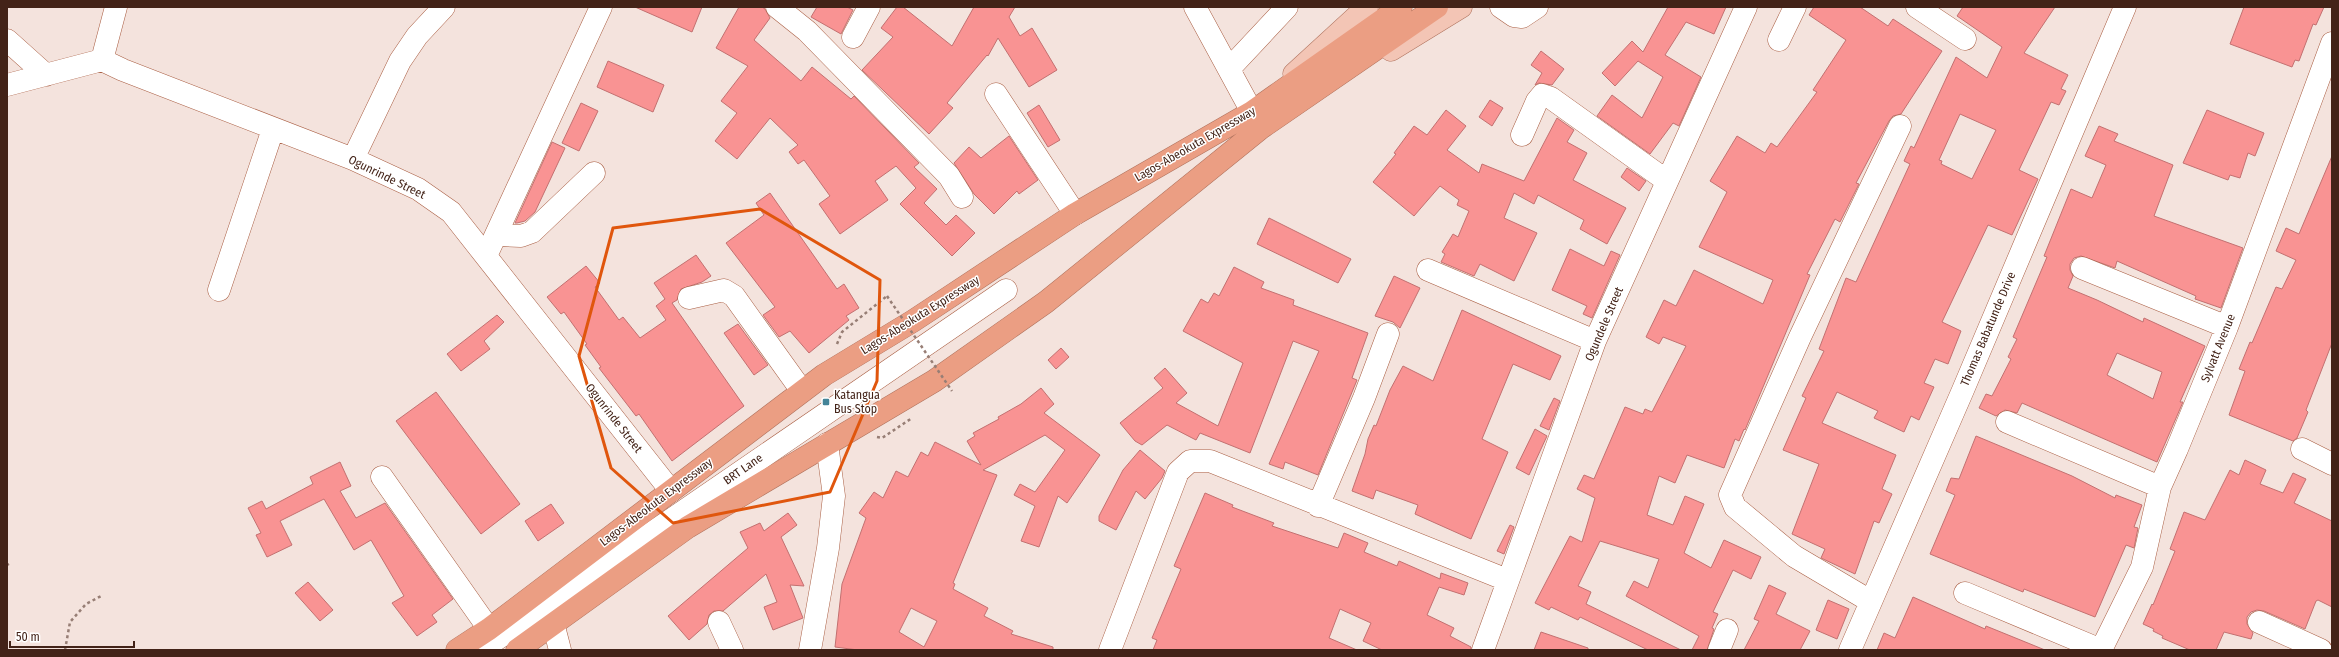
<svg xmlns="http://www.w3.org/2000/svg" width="2339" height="657" font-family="'Fira Sans Condensed',sans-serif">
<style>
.building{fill:#f99393;stroke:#c37070;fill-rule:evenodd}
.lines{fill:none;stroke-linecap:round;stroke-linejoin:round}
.minor-casing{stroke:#aa5f44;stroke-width:23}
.major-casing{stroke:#b0735e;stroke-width:23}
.highway-casing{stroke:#b0735e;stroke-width:23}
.path{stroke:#977e75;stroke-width:2.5;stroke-dasharray:3 3;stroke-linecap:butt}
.minor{stroke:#fff;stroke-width:22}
.major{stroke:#f3c5b5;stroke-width:22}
.highway{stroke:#eb9e83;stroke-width:22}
.path-bridge{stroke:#977e75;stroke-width:2.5;stroke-dasharray:3 3;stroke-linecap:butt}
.marked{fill:none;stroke:#e0560d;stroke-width:3;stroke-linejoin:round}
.poi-dot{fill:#448498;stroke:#fff;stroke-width:1.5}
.labels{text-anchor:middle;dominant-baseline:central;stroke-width:3;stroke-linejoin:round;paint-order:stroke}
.street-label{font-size:12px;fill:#432318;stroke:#fff}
.poi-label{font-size:12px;fill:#432318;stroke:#fff;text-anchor:start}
</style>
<rect width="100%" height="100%" fill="#f4e3dd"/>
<path class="building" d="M635,7h67l-10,25z
M739,7h23l3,2 5,9 -16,22 47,41 11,-14 39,32 3,-3 65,67 -5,4 23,22 -13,14 22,22 10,-10 19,18 -23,23 -52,-52 16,-16 -20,-22 -21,15 13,19 -48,34 -21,-30 11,-8 -26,-36 -6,4 -9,-12 9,-7 -28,-27 -33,41 -22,-18 22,-28 -16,-12 27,-35 -32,-18z
M817,7h30l6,3 -12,24 -30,-17z
M897,7h6l49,39 22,-39h41l-6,10 11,19 12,-8 25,42 -28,17 -31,-49 -10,18 -1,-1 -40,48 6,5 -24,26 -67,-64 31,-33 -12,-9z
M1668,7h58l-12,27 -28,-12 -21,33 36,22 -22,49 -6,-3 -23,31 -53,-38 15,-21 30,23 21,-41 -25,-16 -23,25 -13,-13 30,-32 11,11z
M1814,7h46l28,19 5,-7 49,32 -41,63 -8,2 -4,5 -33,62 3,1 -19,38 -5,-3 -28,55 3,1 -65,155 -1,-1 -5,12 -4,-2 -11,29 -37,-13 -12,28 -16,-7 -12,39 26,10 12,-29 19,8 -20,49 27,15 13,-28 37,17 -10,22 -18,-9 -20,42 5,2 -6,14 2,1 -7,21h-15l7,-14 -73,-40 8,-15 14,7 11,-29 -59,-18 -22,45 13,6 -5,12 95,46h-33l-68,-33 -2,3 -27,-13 -2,3 -14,-7 35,-67 12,6 13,-44 -18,-9 7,-14 10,4 31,-72 18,7 2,-5 7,3 34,-66 -23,-9 -4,7 -13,-7 18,-37 12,6 18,-36 69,34 10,-24 -74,-33 28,-55 -17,-11 27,-45 28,17 6,-10 6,4 40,-55 -4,-2 33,-50 -37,-25z
M1963,7h92l-31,46 44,22 -7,14 5,2 -7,14 -8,-3 -32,68 19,9 -26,56 -24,-10 -46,97 19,9 -13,33 -13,-5 -11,24 10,4 -15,33 -8,-4 -7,16 -30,-14 4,-7 -41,-19 -15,31 74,32 -14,34 10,5 -13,29 -5,-2 -19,53 -34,-16 4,-9 -33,-15 27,-70 -36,-14 23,-52 -4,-2 22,-45 -5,-2 27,-71 10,4 54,-118 -6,-3 7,-15 3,2 42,-91 31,21 15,-31 -45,-31zM1960,114l36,16 -24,49 -31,-15 1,-3 -3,-1z
M2244,7h80l-8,18 -3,-1 -14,37 -4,-1 -3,7 -62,-23z
M1541,51l23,18 -12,16 -13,-2 -4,2 7,-12 -11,-8z
M608,61l56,24 -11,27 -56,-25z
M1490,100l13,8 -11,18 -13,-9z
M581,103l17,8 -19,40 -17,-8z
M1039,105l21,35 -12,7 -21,-34z
M1446,110l20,16 -19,24 32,23 3,-9 42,17 33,-63 17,12 -7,12 20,11 -14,27 53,28 -19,36 -27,-15 4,-9 -46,-25 -4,9 -20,-11 -10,25 33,15 -23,48 -34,-17 -6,12 -33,-14 4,-8 -3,-2 11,-18 5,3 11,-26 -12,-6 2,-5 -19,-14 -26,30 -41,-34 23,-28 -2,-1 20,-27 13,9z
M2207,110l57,23 -9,23 -7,-3 -8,25 -10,-3 -2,5 -45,-17z
M2099,126l19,8 -4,7 59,24 -19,51 89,32 -22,60 -26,-9 1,-3 -79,-35 -2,7 -34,-12 -7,2 -4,6v6l3,6 -5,12 29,12 46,22 1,-4 61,28 -25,56h3l-26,60 -135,-59 -5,10 -12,-3 -9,6 -17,-8 7,-14 6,2 19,-37 -3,-2 9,-18 -4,-2 34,-80 -3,-1 27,-67 21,9 14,-33 -21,-9zM2117,353l45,19 -9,27 -46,-24z
M1009,136l29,44 -19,14 -2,-3 -23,23 -20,-20 -20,-31 15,-16 12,11z
M552,142l13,6 -30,64 -10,9 -8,2h-2z
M2332,156v187l-26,67 2,2 -11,26 -4,3 -64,-26 16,-44 -6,-2 11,-27 2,1 24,-56 6,2 14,-29 -20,-9 10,-23 13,6z
M1627,168l19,13 -7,10 -18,-14z
M770,193l67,96 7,-5 15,24 -13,8 3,4 -40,33 -19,-22 -11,6 -16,-22 12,-8 -49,-64 38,-28 -8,-12z
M1269,218l82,41 -13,24 -81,-39z
M1570,249l34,17 7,-15 9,4 -28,63 -9,-4 4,-8 -35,-16z
M696,255l15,21 -9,6 -21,7 -4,11 -5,3 72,103 -72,55 -33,-47 -3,2 -37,-48 2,-1 -16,-22 2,-1 -23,-32 -3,2 -14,-17 39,-31 14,17 -5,4 24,33 4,-3 17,21 26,-18 -10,-14 9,-7 -11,-16z
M1234,267l30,15 -3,6 33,12 -1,5 75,28 -16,45 5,2 -39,95 -33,-13 -2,7 -14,-5 50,-113 -26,-10 -43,112 -50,-20 -4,7 -29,-15 -25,20 -7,-4 -15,-18 43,-35 -9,-10 11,-10 22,25 -11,10 42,23 25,-63 -60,-32 18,-32 7,4 6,-10 5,3z
M1394,276l26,12 -20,40 -7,-6 -18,-6z
M1462,310l99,46 -11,24 -37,-16 -31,75 26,13 -37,87 -56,-25 3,-9 -42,-15 -3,9 -21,-8 13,-37 3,-15 6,-14 2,1 14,-36 13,-24 30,15z
M497,315l7,7 -20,19 6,8 -29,22 -14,-17z
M738,324l30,41 -14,10 -30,-42z
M1061,348l8,9 -13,12 -8,-9z
M1041,388l13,16 -10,9 56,42 -33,48 -9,-7 -19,51 -18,-6 14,-35 -21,-11 6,-11 15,8 30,-42 -20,-15 -62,35 14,5 -44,108 2,1 -2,5 35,19 -4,8 29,15 -2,3 42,13v3h-195l-23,-3 7,-63 24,-66 -7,-5 15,-21 9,6 13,-27 12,6 13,-25 7,4 7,-14 46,23 -14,-24 8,-5 -2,-3 26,-14 -1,-2 23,-13zM911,608l26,13 -13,26 -25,-15z
M436,392l84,112 -39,30 -85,-113z
M1554,398l6,3 -11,29 -9,-4z
M1535,429l12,7 -18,39 -13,-7z
M1976,436l96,40 43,22 1,-3 26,10 -8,22 4,1 -4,20 -8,-3 -31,72 -71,-28 -1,3 -93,-38 25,-59 -9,-4 5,-13 8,1z
M1140,450l25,21 -3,7 -17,21 -9,-8 -20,39 -17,-9v-5l24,-46z
M2245,460l21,10 -6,14 23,9 10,-20 13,6 -12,24 38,18v86l-14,-7 -2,1 -11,28 -41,-18 -7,-1 -6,2 -4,5v7l6,9 -2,6 -27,-7 -8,18h-26l-28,-12 1,-2 -10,-5 1,-2 -11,-5 9,-20 1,1 22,-54 -5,-2 14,-37 21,8 25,-50 9,5z
M340,462l11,24 -11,5 16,27 29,-15 68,96 -21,16 5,7 -20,14 -25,-33 12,-7 -33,-56 -17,10 -30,-51 -44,22 12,24 -25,12 -11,-22 5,-2 -13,-25 14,-7 4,8 47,-25 -3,-7z
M1205,493l28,12 -1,2 42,16 -2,3 66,22 6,-15 24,10 -4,9 33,14 2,-5 41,18 1,-6 27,10 -4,12 -25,-8 -12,28 27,13 -4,8 21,11v3h-89l-19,-9 8,-18 -31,-14 -11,29 28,12h-204l4,-10 -5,-2 29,-69 -7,-3z
M551,504l13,19 -26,18 -13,-20z
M788,513l9,12 -16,12 23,49 -14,-1 13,33 -30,12 -9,-23 13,-5 -11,-28 -43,37h-9l-5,4 -2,9 -18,16 -21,-24 80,-68 -8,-16 20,-9 4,8z
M1510,525l4,2 -10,27 -7,-3z
M308,582l25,28 -13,11 -25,-28z
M1769,585l17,8 -10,21 34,17 -10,19h-56l15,-29 -5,-2z
M1913,597l72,32 1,-3 59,24h-168l7,-17 11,5z
M1828,600l21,9 -12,30 -21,-9z
M1541,632l47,16v2h-54z"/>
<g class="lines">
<defs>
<path id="minor" d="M777,7l30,24 142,145 13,21
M1195,7l57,105
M1501,7l13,9 8,1 15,-10
M1917,7l48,32
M853,37l16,-30
M7,40l39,35
M1779,40l16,-33
M102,60l21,10 230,89 65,30 33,23 220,279
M102,60l14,-53
M1230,68l57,-61
M7,85l95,-25
M996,94l79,120
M1522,135l15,-34 5,-6 9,3 116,83
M353,159l47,-98 17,-25 27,-29
M496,235l25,1 11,-4 62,-59
M486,256l115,-249
M2082,268l145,59
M1428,270l167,71
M219,290l54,-161
M689,298l35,-8 10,6 68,95
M2007,422l153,65
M2302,449l30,15
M382,477l107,152
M1318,506l46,-108 24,-64
M1965,593l136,57
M1870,601l-76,-45 -59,-49 -5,-12 70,-158 100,-211
M719,622l13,28
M2259,622l62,28
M553,623l7,27
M481,650l525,-360
M810,650l18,-102 6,-52 -7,-52
M1110,650l68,-178 12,-11h20l297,119
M1483,650l112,-309 151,-334
M1719,650l8,-20
M1850,650l113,-260 162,-383
M2101,650l41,-83 18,-80 17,-38 50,-122 105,-284"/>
<path id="major" d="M1391,50l70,-43
M1294,74l73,-67"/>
<path id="highway" d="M457,650l32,-21 335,-254 89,-54 162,-107 177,-102 149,-105
M517,650l171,-123 246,-146 112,-79 215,-174 176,-121"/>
</defs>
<use href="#minor" class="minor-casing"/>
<use href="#major" class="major-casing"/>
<use href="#highway" class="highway-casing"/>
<path class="path" d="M837,344l5,-12 45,-36
M877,437l5,1 30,-20
M7,565l2,-1
M65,650l5,-28 16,-18 17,-9"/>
<use href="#minor" class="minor"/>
<use href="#major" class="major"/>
<use href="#highway" class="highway"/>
<path class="path-bridge" d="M887,296l65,95"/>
</g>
<path class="marked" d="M760,209l120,71 -3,101 -47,111 -157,31 -62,-55 -32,-112 34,-128z"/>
<rect class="poi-dot" x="822" y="398" width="8" height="8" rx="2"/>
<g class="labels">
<g class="street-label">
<text transform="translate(1195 144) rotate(-30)">Lagos-Abeokuta Expressway</text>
<text transform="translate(387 177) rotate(26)">Ogunrinde Street</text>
<text transform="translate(920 315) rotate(-32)">Lagos-Abeokuta Expressway</text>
<text transform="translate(1604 324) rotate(-67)">Ogundele Street</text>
<text transform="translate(1988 329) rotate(-67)">Thomas Babatunde Drive</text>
<text transform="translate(2218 348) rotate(-68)">Sylvatt Avenue</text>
<text transform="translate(614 418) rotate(52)">Ogunrinde Street</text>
<text transform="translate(743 469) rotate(-35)">BRT Lane</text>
<text transform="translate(656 502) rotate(-37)">Lagos-Abeokuta Expressway</text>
</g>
<g class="poi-label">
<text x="834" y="395">Katangua<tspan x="834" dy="14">Bus Stop</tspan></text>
</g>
</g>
<rect width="2339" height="657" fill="none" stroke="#432318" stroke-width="16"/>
<path d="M10 641v6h124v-6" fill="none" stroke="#432318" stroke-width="2"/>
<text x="16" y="641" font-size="12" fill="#432318" stroke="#ffffff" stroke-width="3" paint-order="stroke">50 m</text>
</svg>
